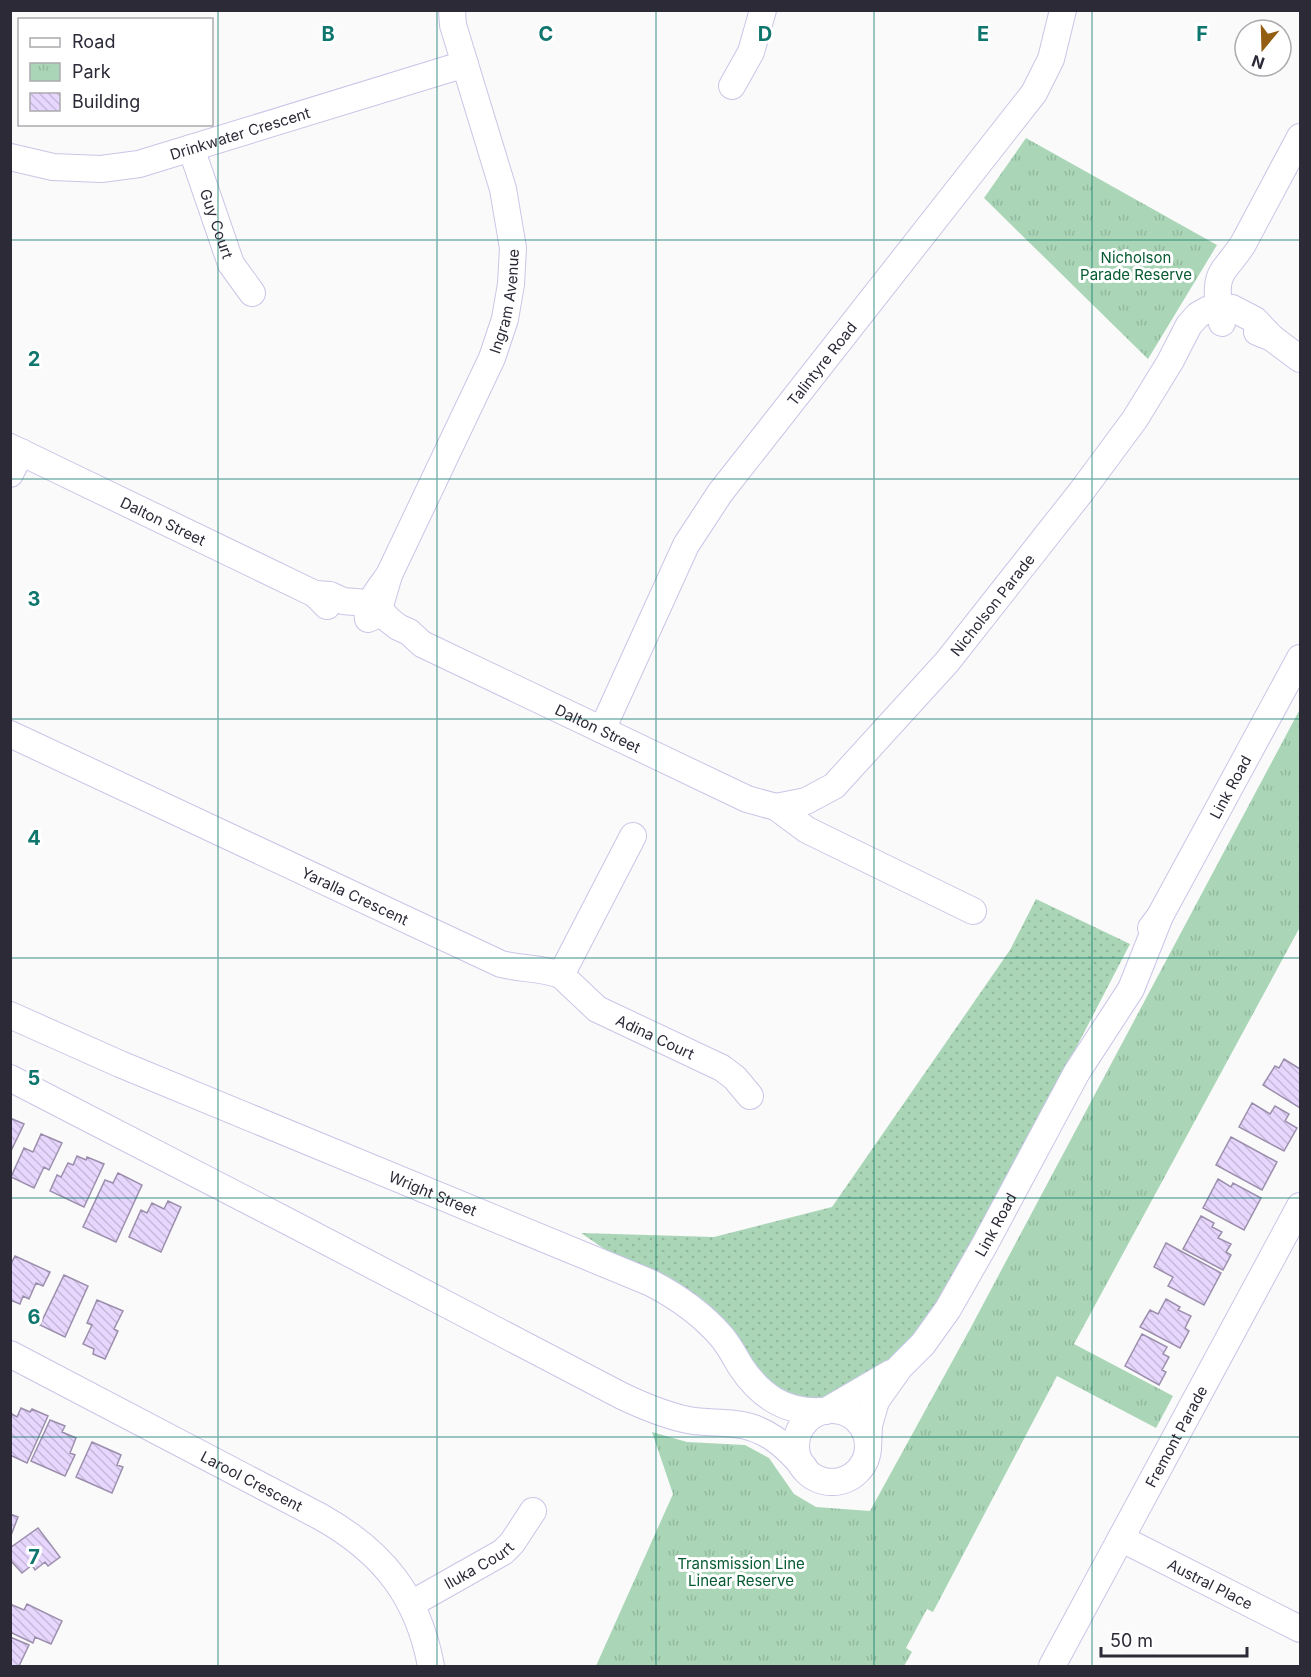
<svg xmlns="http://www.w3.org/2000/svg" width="1311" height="1677" font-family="Inter,sans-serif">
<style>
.grass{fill:url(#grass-dots)}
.park{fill:url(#park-tufts)}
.building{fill:url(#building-back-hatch);stroke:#9c8fad;stroke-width:1.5}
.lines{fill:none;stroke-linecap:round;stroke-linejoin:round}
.minor-casing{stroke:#c9c5e7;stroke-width:28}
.minor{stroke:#fff;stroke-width:26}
.grid{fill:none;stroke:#0f766e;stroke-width:1.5;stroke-opacity:0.55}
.labels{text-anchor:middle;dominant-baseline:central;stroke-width:6;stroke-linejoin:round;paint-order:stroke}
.street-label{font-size:15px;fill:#2c2a37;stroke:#fff}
.park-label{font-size:15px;fill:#065a31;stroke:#fff}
.grid-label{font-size:20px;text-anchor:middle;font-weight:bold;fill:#0f766e;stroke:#fff;stroke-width:6;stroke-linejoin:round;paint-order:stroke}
</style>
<defs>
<pattern id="grass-dots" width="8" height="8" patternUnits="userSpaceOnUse" patternTransform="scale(1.5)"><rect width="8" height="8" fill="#aad6b7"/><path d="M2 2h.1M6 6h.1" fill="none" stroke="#92b89e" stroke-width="1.8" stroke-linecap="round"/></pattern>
<pattern id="park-tufts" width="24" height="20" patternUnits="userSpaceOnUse" patternTransform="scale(1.5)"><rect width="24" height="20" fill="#aad6b7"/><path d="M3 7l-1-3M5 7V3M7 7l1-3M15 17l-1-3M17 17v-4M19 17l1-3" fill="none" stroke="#92b89e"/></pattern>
<pattern id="building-back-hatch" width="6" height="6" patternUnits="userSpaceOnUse" patternTransform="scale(1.5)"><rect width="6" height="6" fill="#e7d6fd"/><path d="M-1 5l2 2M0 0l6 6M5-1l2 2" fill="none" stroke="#c6b8d9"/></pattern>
</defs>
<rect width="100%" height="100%" fill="#fafafa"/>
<path class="grass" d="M1036,899l94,45 -136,262 -51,90 -29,40 -26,26 -46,31 -31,10 -34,-15 -21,-21 -137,-108 -38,-26 133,4 118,-30 178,-257z"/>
<path class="park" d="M1026,138l191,107 -69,114 -164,-161z
M1300,709v218l-226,417 99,52 -17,32 -99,-52 -124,236 -6,-3 -21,39 6,4 -8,14h-308l77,-172 -21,-62 35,10 58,3 24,13 25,36 22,13 54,4 100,-182z"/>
<path class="building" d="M1284,1059l16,10v39l-37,-23 12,-19 4,2z
M1252,1103l18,11 5,-8 14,8 -4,7 12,7 -13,23 -45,-24z
M10,1118l14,6 -14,29z
M41,1134l21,9 -13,27 -5,-3 -10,21 -23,-11 13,-29 9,4z
M1231,1137l46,25 -15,28 -46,-25z
M77,1156l9,4 1,-3 17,7 -20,43 -34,-16 7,-16 4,2 7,-14 5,2z
M118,1173l24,12 -26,57 -33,-15 22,-47 8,3z
M1218,1179l13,8 2,-4 28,15 -17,32 -41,-22z
M168,1201l13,6 -20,45 -32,-15 12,-27 6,3 5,-10 12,6z
M1201,1216l13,7 -2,4 10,5 -4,6 13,6 -5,8 5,3 -8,15 -40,-21z
M1166,1243l55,30 -17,32 -36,-19 5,-9 -19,-10z
M15,1256l35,16 -7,14 -7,-3 -7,16 -6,-3 -3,8 -10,-4v-34z
M64,1275l24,11 -23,51 -25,-12z
M1166,1299l14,8 -2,3 13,6 -6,12 4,3 -9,17 -40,-21 10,-17 8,4z
M97,1300l26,11 -9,18 4,2 -13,28 -12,-5 1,-5 -11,-5 9,-19 -5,-2z
M1142,1334l25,13 -4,7 6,3 -7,13 4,2 -7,13 -34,-19z
M21,1408l9,4 2,-3 16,7 -21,47 -17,-8v-38l2,-3 5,3z
M50,1420l15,6 -3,6 14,6 -6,15 5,2 -10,21 -34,-15z
M92,1442l29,13 -4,10 6,2 -11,26 -36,-16z
M10,1514l8,3 -8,21z
M38,1528l22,29 -12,9 -3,-4 -10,8 -3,-5 -10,8 -12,-13v-12z
M10,1604l14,6 3,-6 35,17 -11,23 -16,-7 -2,6 -23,-11z
M10,1637l19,8 -10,21h-9z"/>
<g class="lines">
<defs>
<g id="minor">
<path d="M732,86l19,-34 12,-42"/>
<path id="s1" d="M191,148l40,116 21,29"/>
<path id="s2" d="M10,157l43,10 48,2 38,-5 326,-100"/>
<path d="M1222,323c-2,-16 -9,-37 1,-52 6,-9 14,-17 20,-27l57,-107"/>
<path d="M1257,332l15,6 28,21"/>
<path id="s3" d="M10,447l305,147 12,12"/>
<path d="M10,474l11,-22"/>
<path id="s4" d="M389,575l-10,34 -4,7 -7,3c-3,-15 13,-32 21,-44l103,-217 13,-39 6,-35 2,-36 -10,-59 -50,-164 -1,-15"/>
<path id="s5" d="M315,594l15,1 13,6 24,2 12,6 10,11 9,7 11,5 13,12 325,155 29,8 31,23 166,81"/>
<path id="s6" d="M602,730l84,-185 34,-52 314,-400 17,-34 12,-49"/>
<path id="s7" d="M10,734l491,230c20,5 40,4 60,11l72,-139"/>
<path id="s8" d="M776,807l30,-6 28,-15 113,-124 134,-170 54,-73 35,-57 19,-37 9,-10 9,-5 13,-3 12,1 23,12 17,18"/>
<path id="s9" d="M1151,928l9,-12 140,-258"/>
<path id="s10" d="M561,975l36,34 125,59 13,10 15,18"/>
<path id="s11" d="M10,1015l110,49 531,219c27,14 50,30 70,53 8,9 14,21 20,31 20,30 45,46 81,44"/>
<path d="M10,1078l281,145 331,173c21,10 42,19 66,24 15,3 31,2 47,4 30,3 50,21 69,43"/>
<path id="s12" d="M10,1354l311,163c62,35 97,79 110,149"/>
<circle cx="832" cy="1446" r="36"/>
<path d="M826,1411l65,-38"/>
<path id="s13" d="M868,1448l1,-23 7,-24 24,-34 23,-23 25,-35 37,-65 92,-172 54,-83 29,-73"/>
<path id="s14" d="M1122,1539l178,90"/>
<path id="s15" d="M411,1604l92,-52 9,-9 21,-32"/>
<path id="s16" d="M1052,1666l248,-460"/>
</g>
</defs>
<use href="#minor" class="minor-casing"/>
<use href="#minor" class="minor"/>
</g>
<path class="grid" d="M218,10v1656M437,10v1656M656,10v1656M874,10v1656M1092,10v1656M10,240h1290M10,479h1290M10,719h1290M10,958h1290M10,1198h1290M10,1437h1290"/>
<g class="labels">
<g class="street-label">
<text stroke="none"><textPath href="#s2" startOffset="236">Drinkwater Crescent</textPath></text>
<text stroke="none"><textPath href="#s1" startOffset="80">Guy Court</textPath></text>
<text stroke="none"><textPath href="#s4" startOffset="400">Ingram Avenue</textPath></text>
<text stroke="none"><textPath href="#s6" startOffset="430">Talintyre Road</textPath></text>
<text stroke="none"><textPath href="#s3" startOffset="170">Dalton Street</textPath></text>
<text stroke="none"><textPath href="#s8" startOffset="303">Nicholson Parade</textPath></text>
<text stroke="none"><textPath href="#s5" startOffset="318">Dalton Street</textPath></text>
<text stroke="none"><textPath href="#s9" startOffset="162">Link Road</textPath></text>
<text stroke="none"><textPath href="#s7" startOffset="381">Yaralla Crescent</textPath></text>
<text stroke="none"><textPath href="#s10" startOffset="114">Adina Court</textPath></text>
<text stroke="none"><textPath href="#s11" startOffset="459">Wright Street</textPath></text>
<text stroke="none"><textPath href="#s13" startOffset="262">Link Road</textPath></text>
<text stroke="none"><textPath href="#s16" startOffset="261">Fremont Parade</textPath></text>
<text stroke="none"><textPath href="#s12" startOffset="273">Larool Crescent</textPath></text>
<text stroke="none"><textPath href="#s15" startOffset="78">Iluka Court</textPath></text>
<text stroke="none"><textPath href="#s14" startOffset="99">Austral Place</textPath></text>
</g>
<g class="park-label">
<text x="1136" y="257">Nicholson<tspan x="1136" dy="17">Parade Reserve</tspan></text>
<text x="741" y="1563">Transmission Line<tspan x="741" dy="17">Linear Reserve</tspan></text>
</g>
</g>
<g class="grid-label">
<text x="328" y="41">B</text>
<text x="546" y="41">C</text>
<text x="765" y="41">D</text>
<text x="983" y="41">E</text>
<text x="1202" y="41">F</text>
<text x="34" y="366">2</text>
<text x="34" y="606">3</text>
<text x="34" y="845">4</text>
<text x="34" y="1085">5</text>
<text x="34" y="1324">6</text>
<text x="34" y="1564">7</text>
</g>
<rect width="1311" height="1677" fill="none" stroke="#2c2a37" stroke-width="24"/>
<rect x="18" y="18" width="195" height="108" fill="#ffffff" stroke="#abaaaf" stroke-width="1.5"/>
<rect x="30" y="38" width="30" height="9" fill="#ffffff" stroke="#abaaaf" stroke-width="1.5"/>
<text x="72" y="48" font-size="18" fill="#2c2a37">Road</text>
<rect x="30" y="63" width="30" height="18" fill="url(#park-tufts)" stroke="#abaaaf" stroke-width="1.5"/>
<text x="72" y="78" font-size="18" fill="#2c2a37">Park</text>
<rect x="30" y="93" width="30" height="18" fill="url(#building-back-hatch)" stroke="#abaaaf" stroke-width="1.5"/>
<text x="72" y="108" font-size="18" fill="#2c2a37">Building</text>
<g transform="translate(1263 48) rotate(199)"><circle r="28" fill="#ffffff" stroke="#abaaaf" stroke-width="1.5"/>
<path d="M0-4.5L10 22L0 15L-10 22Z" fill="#935e12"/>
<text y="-9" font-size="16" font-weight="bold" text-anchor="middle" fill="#2c2a37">N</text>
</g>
<path d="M1101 1647v9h146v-9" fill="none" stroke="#2c2a37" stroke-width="3"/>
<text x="1110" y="1647" font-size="18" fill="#2c2a37" stroke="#ffffff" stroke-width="4.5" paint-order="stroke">50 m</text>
</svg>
